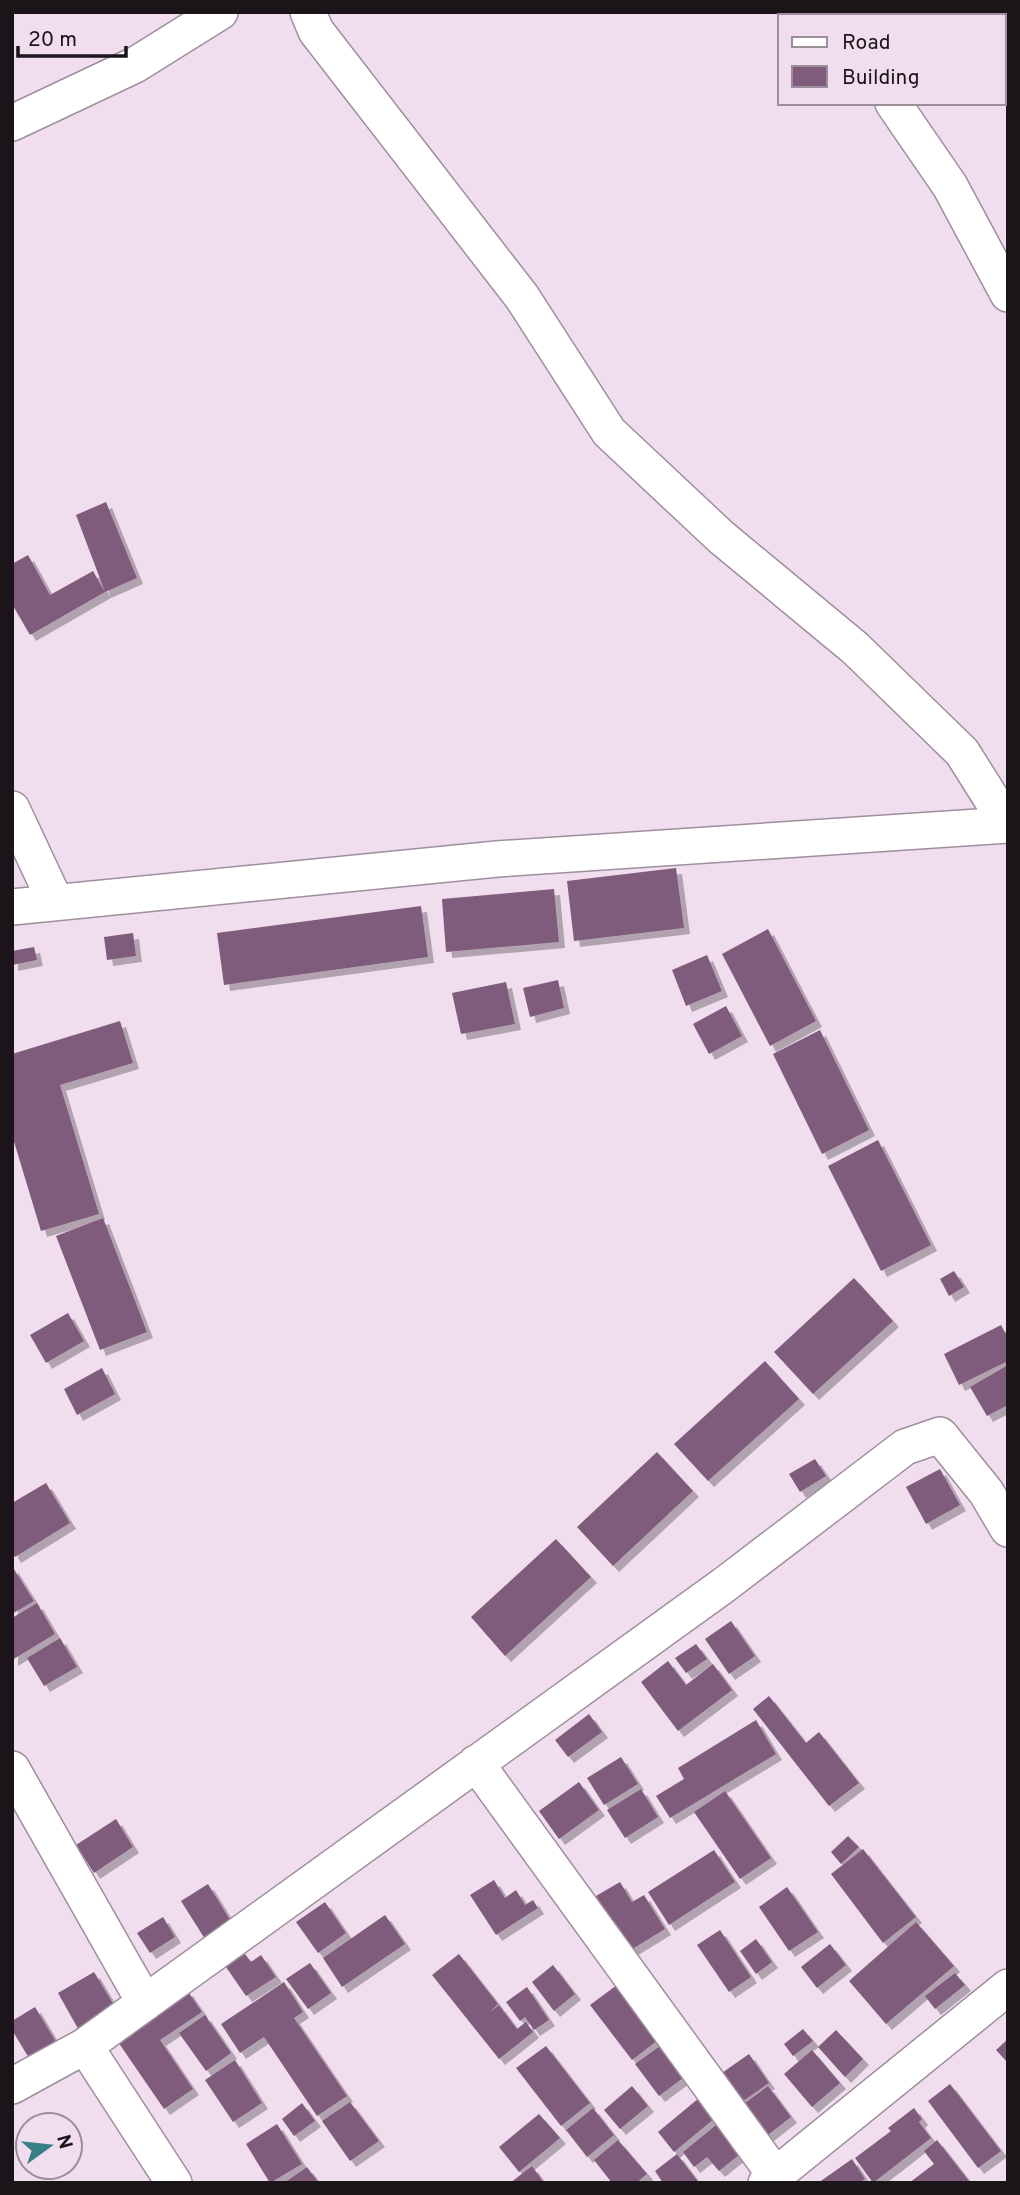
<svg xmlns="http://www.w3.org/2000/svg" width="1020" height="2195" font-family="Overpass,sans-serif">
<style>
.building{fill:#805b7c;filter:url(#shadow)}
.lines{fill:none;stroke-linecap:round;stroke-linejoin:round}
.street-casing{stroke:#9f8e9d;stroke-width:38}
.street{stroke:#fff;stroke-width:35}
</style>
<defs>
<filter id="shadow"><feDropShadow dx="6" dy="6" stdDeviation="0" flood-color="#0004"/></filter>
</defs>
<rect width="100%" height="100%" fill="#f0dded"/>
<path class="building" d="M106,502l31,76 -32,14 -29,-77z
M28,555l22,40 43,-24 12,21 -75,43 -18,-31v-40z
M676,868l8,60 -110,13 -7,-60z
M554,889l5,53 -113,10 -4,-53z
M421,906l7,51 -204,28 -7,-52z
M768,929l48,92 -46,25 -48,-92z
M133,933l3,23 -29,4 -3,-23z
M34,947l3,13 -25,5v-14z
M707,955l15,36 -36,15 -14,-36z
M558,980l6,28 -34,9 -7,-29z
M506,982l9,42 -54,10 -9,-41z
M726,1006l16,30 -33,18 -16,-30z
M120,1021l13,42 -73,22 39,129 -58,17 -29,-96v-81z
M820,1030l49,100 -47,24 -49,-100z
M878,1140l53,105 -50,26 -53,-105z
M103,1218l44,114 -47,18 -44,-114z
M954,1271l10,16 -15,9 -9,-17z
M854,1278l39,43 -80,73 -39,-42z
M68,1313l16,28 -38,22 -16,-28z
M1001,1325l7,13v23l-49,24 -15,-31z
M765,1361l34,38 -91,82 -34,-37z
M1008,1365v40l-21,11 -17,-29z
M102,1368l13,26 -38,21 -13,-26z
M657,1452l36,39 -80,75 -36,-39z
M815,1459l11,17 -26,16 -11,-18z
M940,1469l20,36 -34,19 -20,-37z
M46,1483l24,40 -55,34 -3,-5v-49z
M556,1539l35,38 -86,79 -34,-39z
M12,1566l22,35 -22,13z
M37,1603l18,31 -43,26v-42z
M731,1621l24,35 -26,18 -24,-35z
M60,1638l17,29 -33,19 -17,-28z
M696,1644l11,15 -21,14 -11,-15z
M668,1661l18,24 27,-21 19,26 -54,41 -37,-49z
M769,1696l37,47 13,-11 40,51 -30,23 -76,-97z
M589,1714l13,18 -34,25 -13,-17z
M756,1720l20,34 -106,64 -14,-22 28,-17 -6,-11z
M621,1757l17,27 -34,21 -17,-27z
M579,1782l20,28 -40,29 -20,-28z
M641,1789l17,28 -33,21 -18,-28z
M725,1791l46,67 -31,21 -46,-67z
M116,1819l17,28 -39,26 -18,-28z
M848,1836l11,11 -18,17 -10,-12z
M863,1849l53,68 -33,26 -52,-69z
M714,1850l21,32 -66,43 -21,-33z
M494,1880l11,18 11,-8 9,15 8,-5 5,8 -42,27 -26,-40z
M620,1882l12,20 12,-7 21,34 -36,22 -33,-55z
M208,1884l24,39 -27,16 -24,-38z
M787,1887l31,45 -29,19 -30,-44z
M325,1902l21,31 -28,20 -22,-31z
M385,1915l20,29 -63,43 -19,-29z
M163,1917l12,20 -25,16 -13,-20z
M916,1922l38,44 -68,58 -37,-43z
M720,1930l31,47 -22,15 -32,-47z
M756,1939l16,23 -16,12 -16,-23z
M830,1944l16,21 -29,23 -16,-21z
M245,1954l6,8 10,-7 15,22 -30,19 -20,-29z
M459,1954l39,50 -9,9 10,-8 18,24 9,-7 7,10 -34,27 -67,-84z
M310,1963l21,30 -23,16 -22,-30z
M553,1965l22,29 -21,17 -22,-29z
M94,1972l24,40 -37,22 -23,-41z
M955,1973l10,12 -30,24 -10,-13z
M284,1982l19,30 -9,6 53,78 -30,20 -53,-79 -24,16 -19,-29z
M617,1985l41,55 -26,20 -42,-55z
M527,1987l22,33 -15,10 -9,-13 -5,4 -14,-19z
M187,1990l15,22 -42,28 33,49 -29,20 -48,-70z
M35,2007l24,40 -27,16 -20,-33v-9z
M205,2015l26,38 -25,18 -27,-38z
M803,2029l10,12 -20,15 -9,-12z
M836,2030l27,29 -18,18 -27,-30z
M1008,2039v24l-12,-13z
M546,2046l44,57 -29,23 -45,-58z
M660,2046l23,32 -24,18 -24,-32z
M812,2050l28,33 -28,24 -28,-33z
M749,2054l20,29 -30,21 -20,-29z
M235,2060l27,43 -29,19 -28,-42z
M950,2084l51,67 -23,17 -50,-67z
M632,2086l16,20 -28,23 -16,-19z
M768,2086l23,31 -27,21 -23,-32z
M699,2098l16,20 -41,34 -16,-20z
M350,2102l29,39 -29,20 -28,-40z
M302,2103l13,18 -21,15 -12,-17z
M593,2108l21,27 -27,22 -21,-27z
M914,2108l8,11 -3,3 12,16 -58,45 -18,-25 36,-27 -3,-3z
M539,2114l21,24 -41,34 -20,-25z
M721,2121l23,30 -25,20 -12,-14 -13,10 -11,-15z
M277,2124l25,40 -32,19 -24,-39z
M618,2140l29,34 -11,9h-24l-18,-23z
M937,2140l32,41 -2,2h-58l25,-19 -10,-13z
M677,2154l22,29h-36l-8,-12z
M852,2159l13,20 -6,4h-41z
M532,2166l12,17h-34z
M307,2167l11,15 -34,1z"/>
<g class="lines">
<defs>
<path id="street" d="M308,12l8,19 206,266 87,135 112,105 134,111 107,104 46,73
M831,12l2,4
M893,103l57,83 58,108
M12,123l123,-58 85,-53
M12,809l43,92
M12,907l485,-48 511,-34
M476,1763l299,412
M12,1769l133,234
M85,2046l89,137
M12,2086l73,-40 639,-461 181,-138 35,-12 46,57 22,37
M766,2183l242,-196"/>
</defs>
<use href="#street" class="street-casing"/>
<use href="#street" class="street"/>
</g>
<rect width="1020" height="2195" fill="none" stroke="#1b151a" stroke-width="28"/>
<rect x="778" y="14" width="228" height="91" fill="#f0dded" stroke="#9b8d99" stroke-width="2"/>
<rect x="792" y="37" width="35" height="10" fill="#ffffff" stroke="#9b8d99" stroke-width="2"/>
<text x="842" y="49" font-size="21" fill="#1b151a">Road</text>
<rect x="792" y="66" width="35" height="21" fill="#805b7c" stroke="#9b8d99" stroke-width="2"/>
<text x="842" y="84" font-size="21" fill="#1b151a">Building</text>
<g transform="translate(49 2146) rotate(75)"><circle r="33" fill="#f0dded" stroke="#9b8d99" stroke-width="2"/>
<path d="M0-5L12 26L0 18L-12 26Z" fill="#377f87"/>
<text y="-10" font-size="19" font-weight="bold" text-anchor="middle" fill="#1b151a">N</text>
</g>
<path d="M18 46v10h108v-10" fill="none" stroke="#1b151a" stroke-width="3.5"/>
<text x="28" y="46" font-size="21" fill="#1b151a" stroke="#f0dded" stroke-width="5" paint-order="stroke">20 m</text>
</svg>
